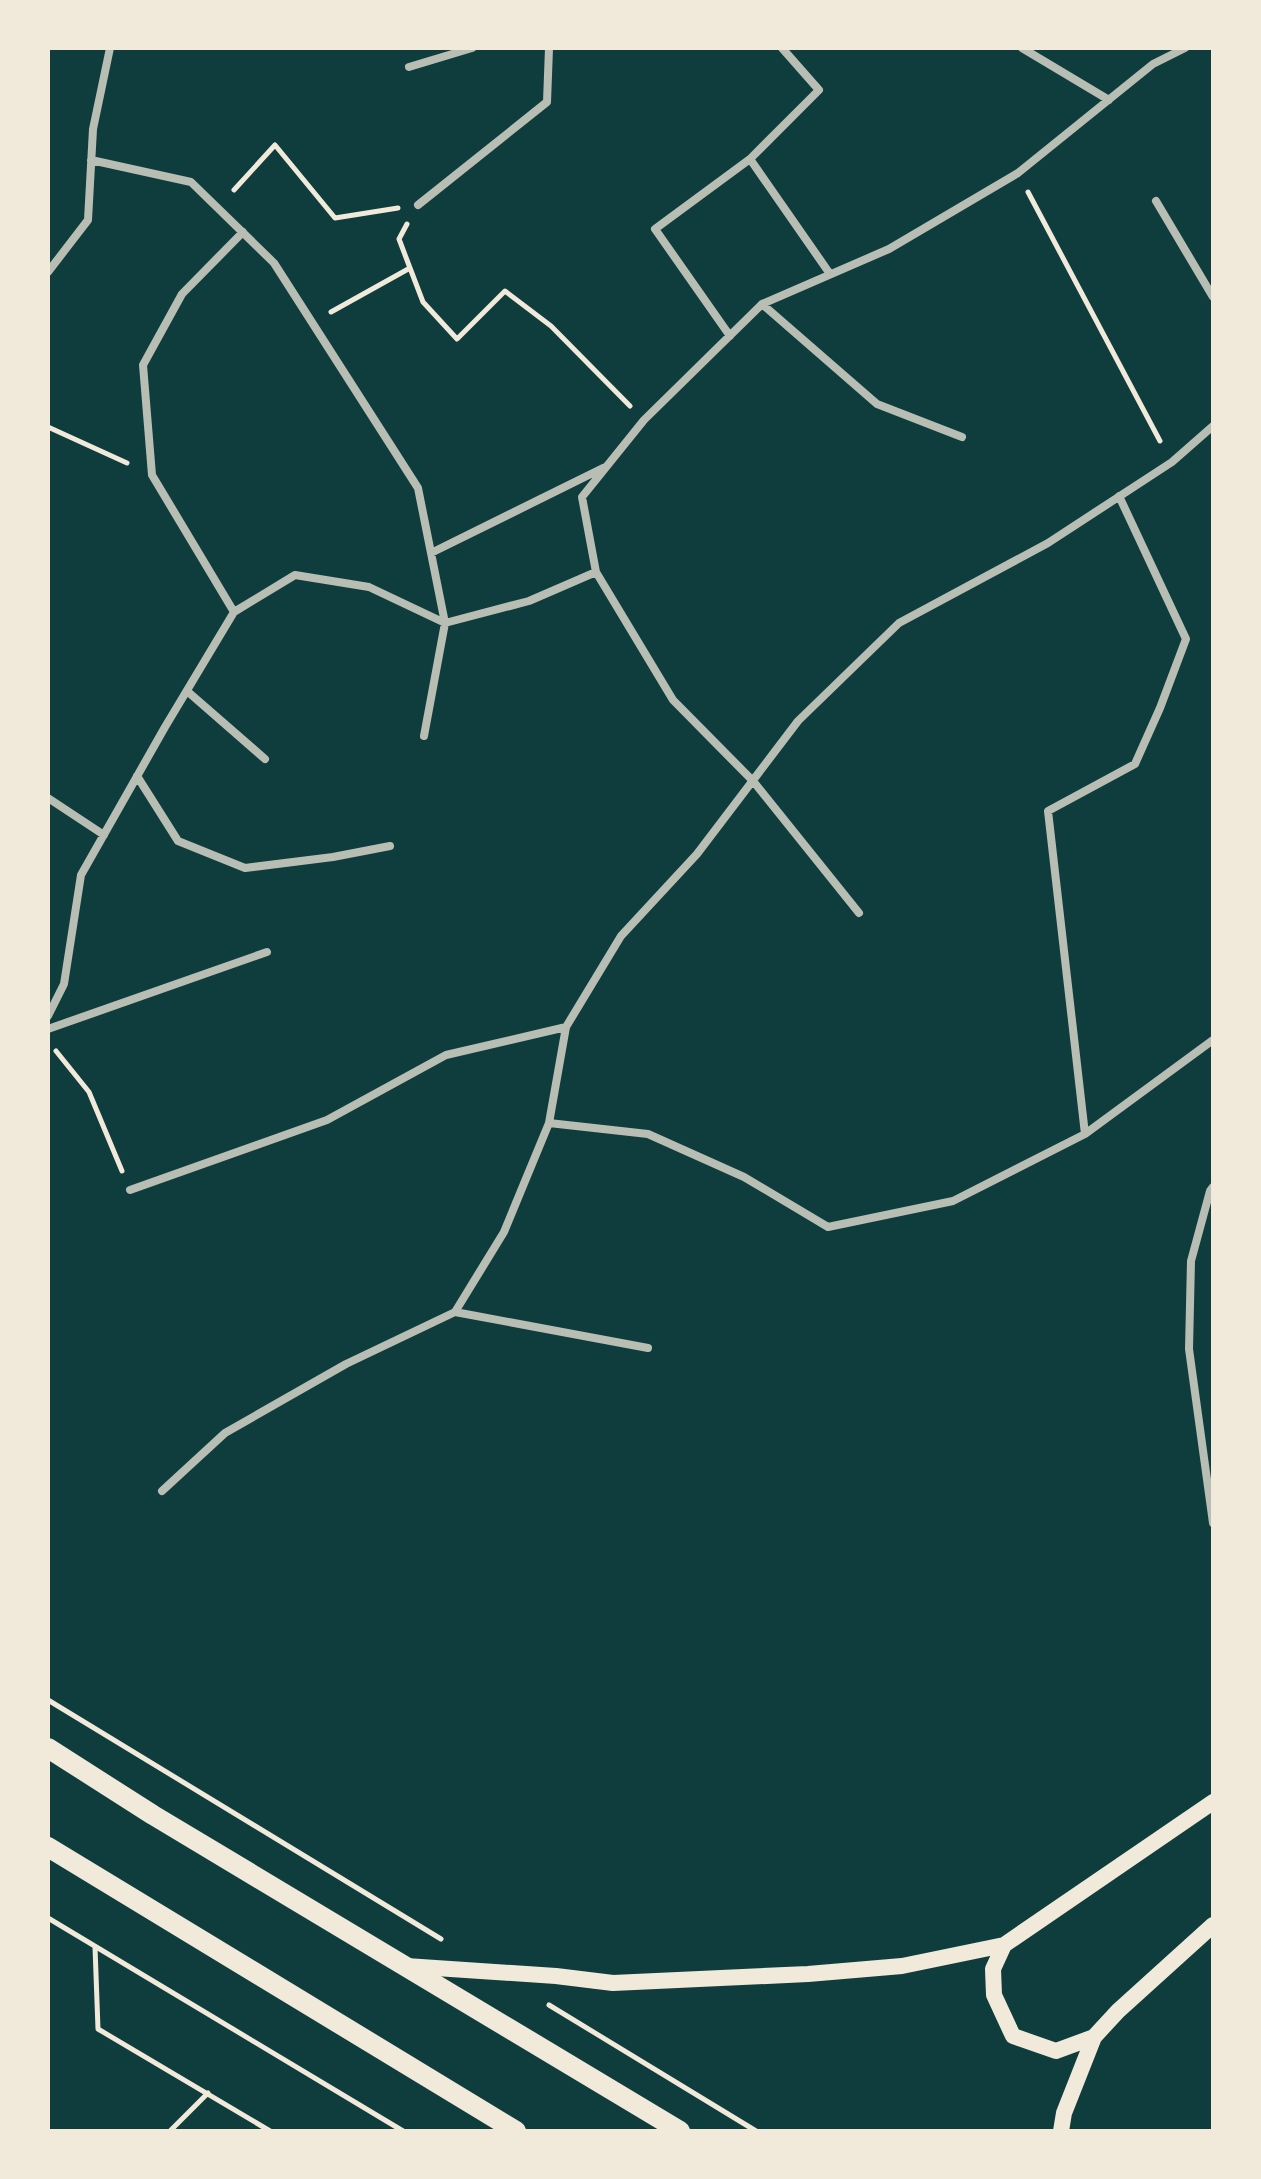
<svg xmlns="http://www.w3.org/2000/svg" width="1261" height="2179" font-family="'Varela Round',sans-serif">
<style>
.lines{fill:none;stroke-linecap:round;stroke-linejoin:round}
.path{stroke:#f1e9da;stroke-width:5}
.minor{stroke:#b8beb3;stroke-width:8}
.secondary{stroke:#f1e9da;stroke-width:16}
.primary{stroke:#f1e9da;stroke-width:20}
</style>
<rect width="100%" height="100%" fill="#0f3d3e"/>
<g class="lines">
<path class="path" d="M234,190l41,-45 60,73 63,-10
M1028,192l132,249
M410,268l13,34 34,37 48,-48 46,35 79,80
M331,312l79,-44 -11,-29 8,-15
M48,427l79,36
M56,1051l33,41 33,79
M48,1700l393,239
M48,1918l355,213
M95,1947l3,82 172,102
M549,2005l207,126
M170,2131l38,-38"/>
<path class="minor" d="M782,48l37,42 -69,69 80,115
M1022,48l87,52
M409,67l63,-19
M91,160l100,22 83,81 144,225 27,135 -21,113
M1156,201l57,96
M418,205l129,-103 2,-54
M48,272l40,-52 5,-91 17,-81
M762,304l115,100 85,33
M730,336l-75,-107 95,-70
M431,553l172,-85
M234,612l-82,-137 -9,-110 39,-71 61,-62
M187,691l78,68
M137,776l41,65 67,27 88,-11 57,-11
M48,798l56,37
M859,913l-106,-132 -80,-81 -77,-128 -14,-75 62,-77 118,-116 127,-55 129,-76 135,-109 32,-16
M48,1016l16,-32 17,-109 84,-148 69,-115 61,-37 74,12 76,36 84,-22 67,-29
M48,1029l219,-77
M549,1123l99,11 96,43 84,50 125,-26 132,-67 128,-94
M1085,1134l-37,-323 87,-47 25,-56 26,-69 -67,-143
M1213,1187l-3,4 -19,70 -2,88 24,174
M130,1190l197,-70 119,-65 120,-28
M455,1312l193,36
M162,1491l63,-58 121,-69 109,-52 49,-80 45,-109 17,-96 55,-91 76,-82 101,-133 101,-98 149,-80 124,-81 41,-36"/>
<path class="secondary" d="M1004,1945l-11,24 1,26 19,41 43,15 38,-14
M406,1966l150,10 57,7 195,-9 94,-8 102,-21 209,-143
M1061,2131l3,-18 30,-76 24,-26 95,-86"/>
<path class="primary" d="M48,1748l105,67 527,316
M48,1847l468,284"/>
</g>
<rect width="1261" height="2179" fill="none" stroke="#f1e9da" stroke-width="100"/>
</svg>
